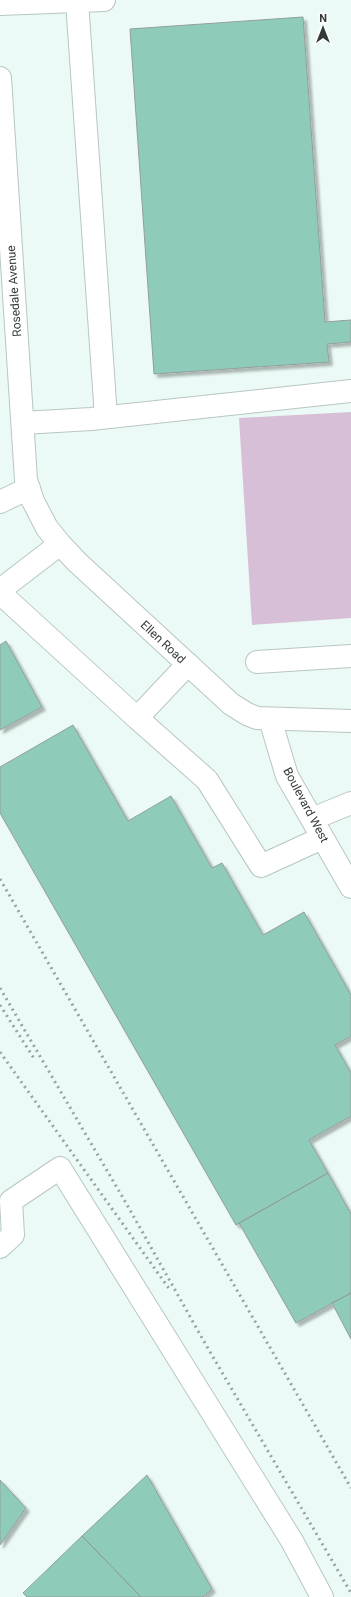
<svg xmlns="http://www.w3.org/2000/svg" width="351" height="1597" font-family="Roboto,sans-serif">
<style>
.green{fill:#d7bfd7}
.building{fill:#8ecbba;stroke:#929f9b;filter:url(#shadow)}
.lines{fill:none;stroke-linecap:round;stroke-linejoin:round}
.minor-casing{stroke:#b8c6c2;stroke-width:24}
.minor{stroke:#fff;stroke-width:22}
.rail{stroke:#98a3a0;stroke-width:3;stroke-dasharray:2 4;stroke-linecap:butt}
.labels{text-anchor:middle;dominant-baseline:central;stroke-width:3;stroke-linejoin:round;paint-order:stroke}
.street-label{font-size:12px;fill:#343a38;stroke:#fff}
</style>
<defs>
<filter id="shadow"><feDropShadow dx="3.5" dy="3.5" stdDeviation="1" flood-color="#0004"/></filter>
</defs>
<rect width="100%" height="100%" fill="#ebfaf6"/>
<path class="green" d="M351,412v206l-99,7 -13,-207z"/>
<path class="building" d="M303,17l22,305 26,-2v22l-24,2 2,18 -175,12 -24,-345z
M6,641l36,66 -42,23v-85z
M73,725l55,96 43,-25 41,72 10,-5 41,72 41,-23 47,83v41l-16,9 16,28v43l-42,24 19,33 -92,52 -236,-412v-46z
M328,1173l23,41v79l-55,30 -57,-100z
M351,1293v46l-19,-36z
M147,1475l65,114 -9,8h-62l-59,-61z
M0,1480l26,28 -26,37z
M82,1536l59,61h-114l-4,-4z"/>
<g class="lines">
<defs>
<path id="minor" d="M104,0l-27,1 29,416
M0,4l77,-3
M0,78l26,402 7,21 14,27 13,16 17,18 154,142 16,10 10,4 94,3
M23,423l68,-4 260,-28
M0,502l29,-14
M0,590l60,-46
M0,593l137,125
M257,662l94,-6
M188,664l-51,54 70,62 54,86 61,-28
M270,719l17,57 64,111
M312,819l39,-16
M0,1247l13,-12 -2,-34 49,-33 232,373 30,56"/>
</defs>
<use href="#minor" class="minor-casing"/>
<use href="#minor" class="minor"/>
<path class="rail" d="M0,879l351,609
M0,988l126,215 80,142 145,248
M0,1005l35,55
M0,1052l170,238"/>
</g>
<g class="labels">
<g class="street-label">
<text transform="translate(14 291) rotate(-94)">Rosedale Avenue</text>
<text transform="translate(163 642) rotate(43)">Ellen Road</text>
<text transform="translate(306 805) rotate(62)">Boulevard West</text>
</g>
</g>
<g transform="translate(323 28)" stroke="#ffffff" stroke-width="3" paint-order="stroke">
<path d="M0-3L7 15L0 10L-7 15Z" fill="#343a38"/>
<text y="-6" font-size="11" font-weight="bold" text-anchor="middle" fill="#343a38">N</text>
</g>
</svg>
